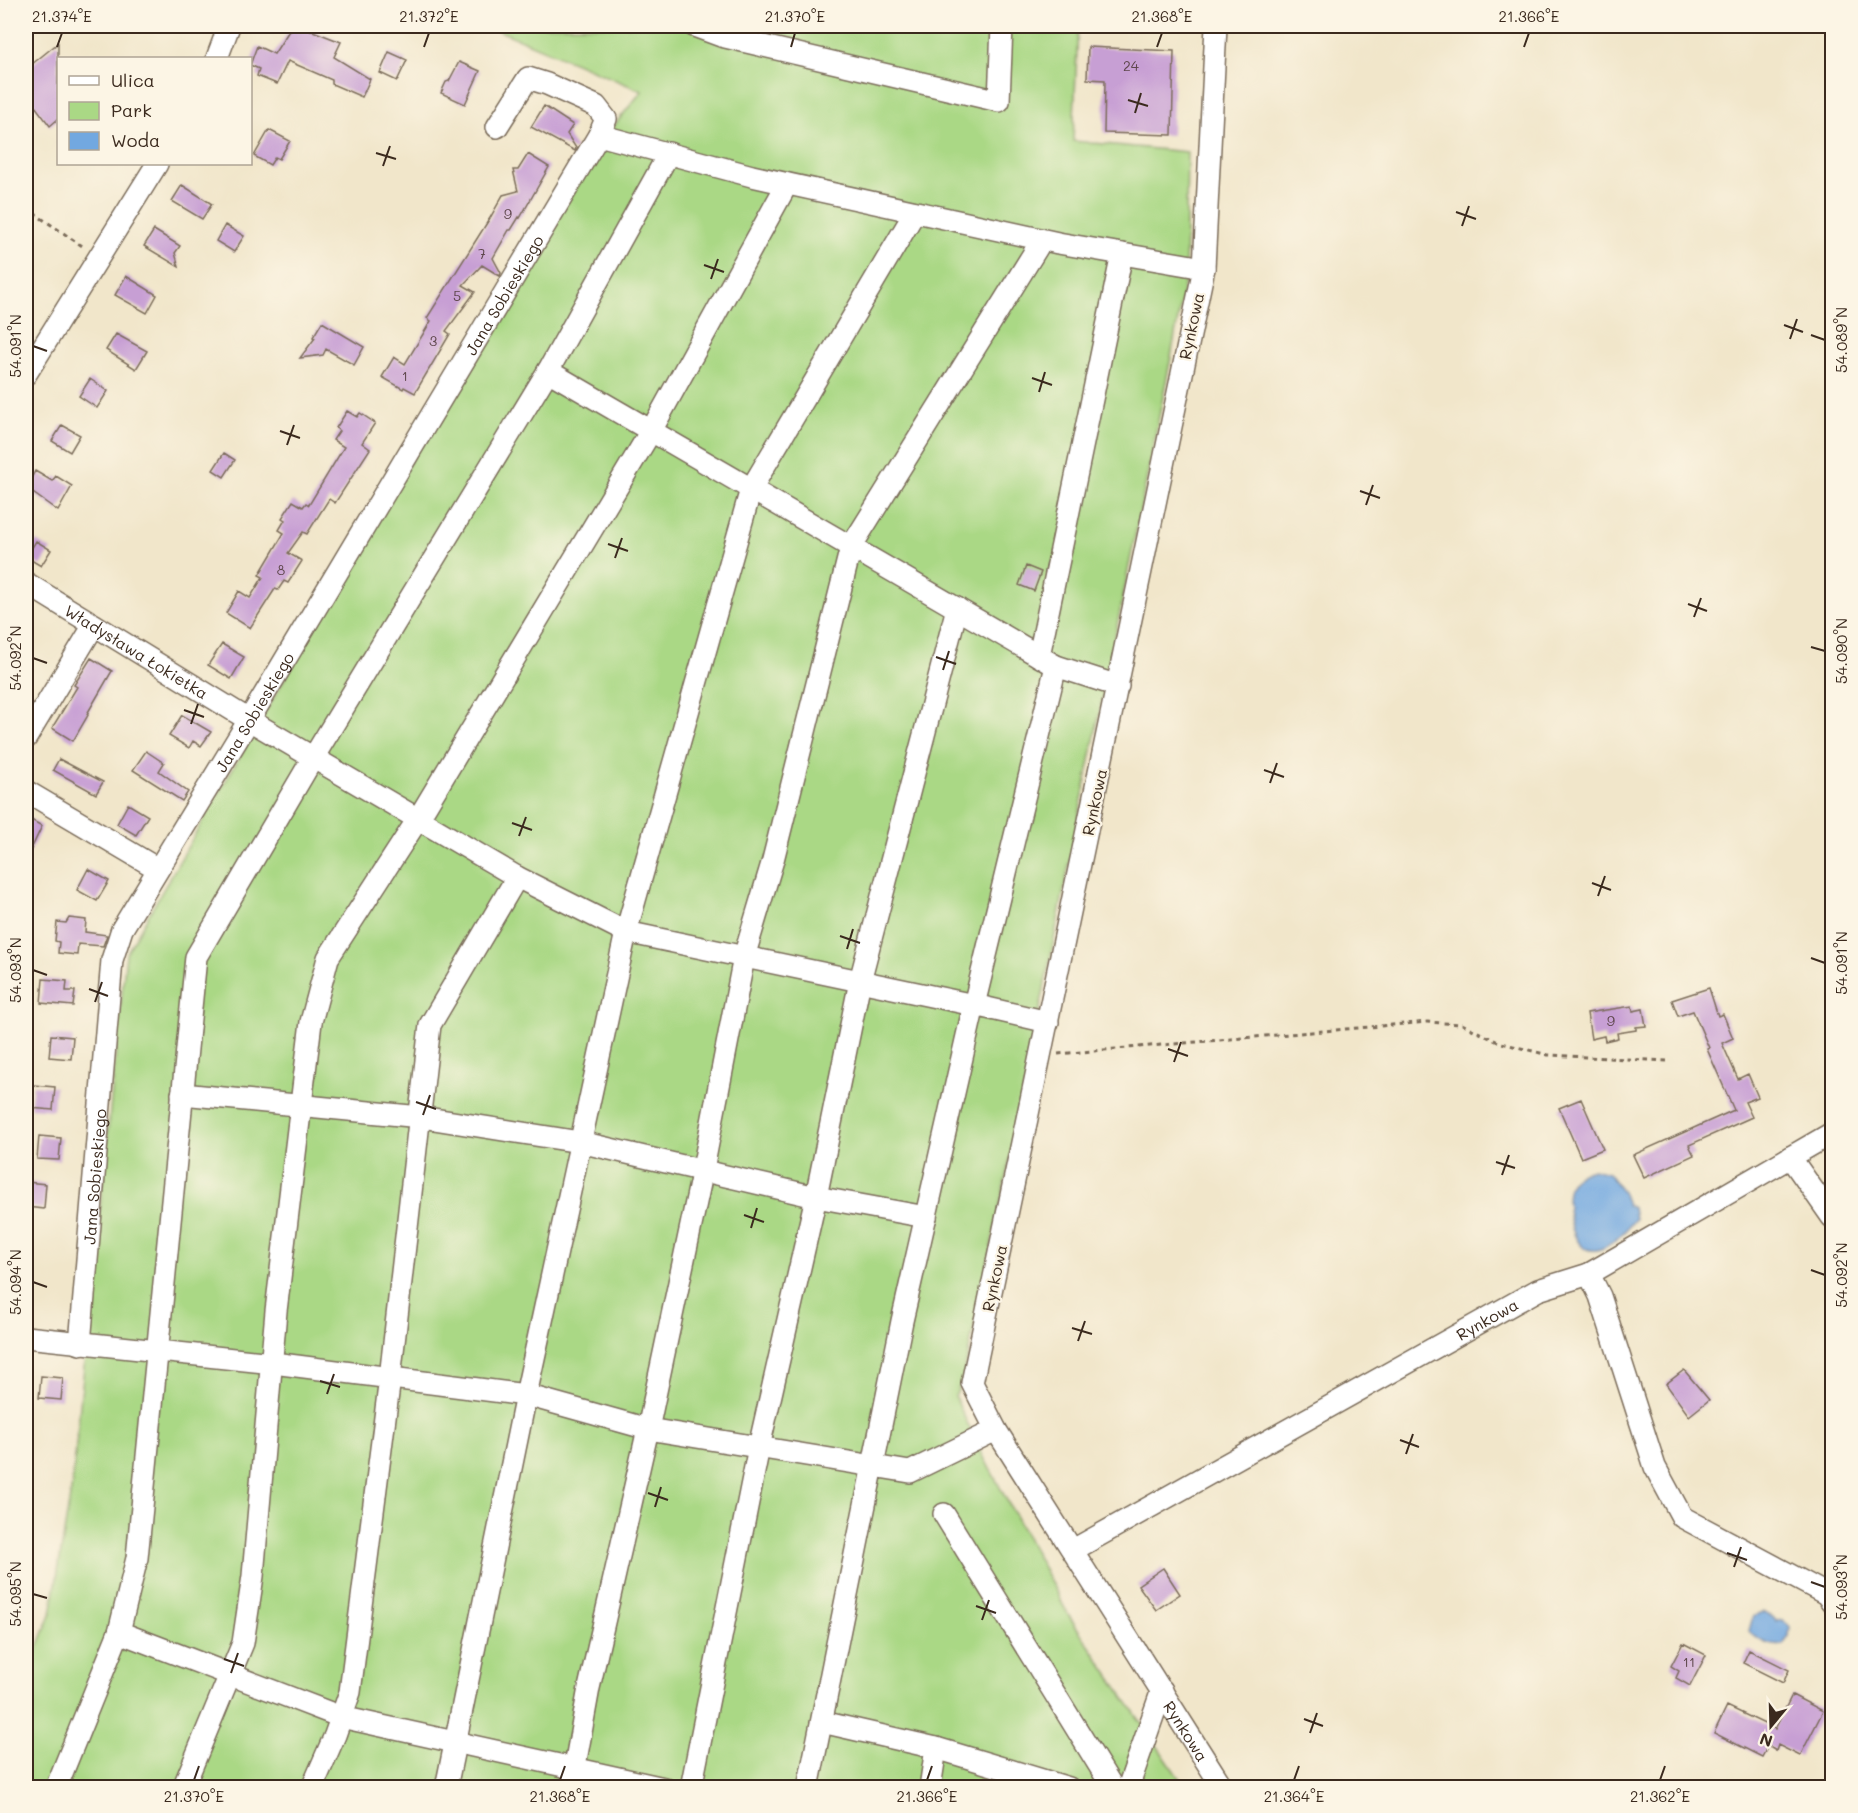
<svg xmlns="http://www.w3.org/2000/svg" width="1858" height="1813" font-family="Mali,sans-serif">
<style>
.green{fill:#aad885;stroke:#728152;stroke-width:1.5}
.water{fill:#72a8e0;stroke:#56697f;stroke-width:1.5}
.building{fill:#c79fd4}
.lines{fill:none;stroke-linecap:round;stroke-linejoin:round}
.minor-casing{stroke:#7b6c5a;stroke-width:24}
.path{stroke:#7b6c5a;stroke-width:3;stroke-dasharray:4.5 4.5;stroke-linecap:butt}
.minor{stroke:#fff;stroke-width:21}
.ticks{fill:none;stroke:#3b2a1e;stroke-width:2}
.labels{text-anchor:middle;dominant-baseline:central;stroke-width:4.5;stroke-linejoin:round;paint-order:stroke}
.number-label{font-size:14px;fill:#5e474c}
.street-label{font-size:16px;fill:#3b2a1e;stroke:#fcf5e5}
.neatline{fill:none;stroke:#3b2a1e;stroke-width:2}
.ticks-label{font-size:15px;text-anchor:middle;fill:#3b2a1e}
</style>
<rect width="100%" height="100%" fill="#fcf5e5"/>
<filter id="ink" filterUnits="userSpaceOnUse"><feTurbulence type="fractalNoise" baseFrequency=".0167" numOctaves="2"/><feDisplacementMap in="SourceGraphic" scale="12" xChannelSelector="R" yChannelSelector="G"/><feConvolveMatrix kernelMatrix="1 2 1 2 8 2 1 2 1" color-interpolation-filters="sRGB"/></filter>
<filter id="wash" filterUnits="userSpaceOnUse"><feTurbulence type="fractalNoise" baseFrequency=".008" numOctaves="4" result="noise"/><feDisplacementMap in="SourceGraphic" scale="24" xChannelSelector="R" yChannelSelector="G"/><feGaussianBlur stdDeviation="1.35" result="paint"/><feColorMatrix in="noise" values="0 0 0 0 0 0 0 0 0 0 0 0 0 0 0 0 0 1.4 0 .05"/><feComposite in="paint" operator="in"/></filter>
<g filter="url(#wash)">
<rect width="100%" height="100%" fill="#f1e6ca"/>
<path class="green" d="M488,26h590l-5,115 114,11 -2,128 -14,77 -159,791 -49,230 -8,19 26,55 88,164 116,171 -1159,1v-110l25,-64 21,-130 54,-530 452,-784 64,-79z"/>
<path class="water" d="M1593,1169l15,4 14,18 5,14 6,2 2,12c-25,32 -56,52 -66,-4 -2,-11 -4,-25 4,-35 5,-6 12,-9 20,-11z
M1762,1612l11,5 3,4c6,-2 10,1 14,6l-1,9 -6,9c-14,2 -24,-4 -34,-14l4,-15z"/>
<g id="blocks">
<path class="building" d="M292,26h8l41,16 -7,15 36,22 -8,18 -30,-13v-4l-44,-19 -11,23 -20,-8 2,-7 -9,-4 7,-19 17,8z
M58,43v76l-8,7 -24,-32v-25z
M1088,47l86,4 -2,84 -68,-2 1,-53 -18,-1z
M389,52l18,8 -10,21 -17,-8z
M459,62l21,9 -15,33 -24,-11 5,-11 3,-1z
M544,106l29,19 -6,9 9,14 -1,3 -44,-24z
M269,130l21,11 -11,18 -4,-2 -5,8 -16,-9z
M528,154l21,13 -29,51 -1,-1 -8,13h-2l-16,28 8,15 -1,3 -18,-11 -19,20 12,7 -29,39 4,3 -35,59 -11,-6 -1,2 -21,-12 12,-20 11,7 26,-43 -4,-3 63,-100 13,-23 15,-4 -5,-21h5z
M182,185l30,19 -10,15 -30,-18z
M225,225l19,11 -10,16 -18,-11z
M154,230l26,16 -5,7 4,14 -35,-21z
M126,276l31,19 -10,18 -32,-18z
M322,322l42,25 -10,18 -28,-16 -3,6 -23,3 15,-20 -2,-1z
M116,334l31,17 -11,18 -30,-19z
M90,379l18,12 -11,17 -18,-12z
M347,411l10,6 3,-4 15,10 -13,20 8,6 -35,54 -6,-4 -22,35 -4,-2 -15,21 14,8 -14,22 -4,-2 -6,9 -3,-1 -25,39 -24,-15 13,-22 11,7 13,-21 -4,-2 25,-42 -5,-3 6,-10 -3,-2 11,-17 10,6 3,-4 3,2 35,-58 -11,-7 6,-9 -3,-3z
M62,425l18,10 -10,17 -18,-11z
M224,453l11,7 -11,17 -11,-7z
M35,471l17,10 4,-5 16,10 -14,25 -32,-23z
M36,541l15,9 -10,16 -15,-9z
M1026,566l15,6 -7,19 -15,-6z
M222,644l22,13 -13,22 -23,-14z
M91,658l21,13 -25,43 1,1 -15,26 -21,-13 25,-41 -3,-2z
M182,715l29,17 -10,14 -8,-5 -4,7 -20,-12z
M146,751l18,12 -5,8 29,21 -6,9 -49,-31z
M59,759l44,23 -7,12 -43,-24z
M128,804l20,12 -12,19 -19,-11z
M26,817l16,9 -16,34z
M88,869l21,12 -12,20 -20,-11z
M69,918l17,2 -1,12 22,3 -4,11 -25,-2 -1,11 -19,-2 1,-11 -4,-1 2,-19 9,1z
M43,979l24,2 -1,10h9l-2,15 -32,-3z
M1709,988l9,28 5,-2 10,24 -11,5 16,36 10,-5 10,23 -13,5 7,15 -63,28 5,10 -50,23 -11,-23 101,-45 -27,-61 2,-1 -16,-37 -15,5 -6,-16z
M1632,1006l1,5 10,-2 3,17 -10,1v3l-19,3 1,5 -13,3 -1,-5 -13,3 -4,-26z
M51,1035l22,2 -2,22 -22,-2z
M33,1085l22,2 -2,23 -23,-2z
M1581,1099l22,50 -22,9 -22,-50z
M39,1136l22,2 -2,22 -22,-1z
M26,1182l20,2 -2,25 -18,-2z
M1684,1370l25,30 -20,16 -23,-32z
M41,1376l22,2 -2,22 -22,-2z
M1163,1568l17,26 -24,16 -18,-25z
M1683,1643l23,12 -16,31 -14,-8 3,-7 -8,-5z
M1749,1650l40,20 -6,13 -40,-20z
M1792,1695l31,16 -23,45 -22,-11 -2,6 -8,-5 -6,11 -48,-24 13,-27 48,23z"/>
</g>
</g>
<g filter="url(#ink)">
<use href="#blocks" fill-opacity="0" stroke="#7b6c5a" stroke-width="1.5"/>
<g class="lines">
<defs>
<g id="minor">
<path d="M694,26l27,10 278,65 3,-75"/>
<path id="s1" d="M1216,26l-12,242 -232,1115 24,47 227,358"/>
<path d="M217,58l12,-32"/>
<path d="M599,135l153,41 306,67 146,25"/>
<path d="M548,371l121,-218"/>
<path d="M26,374l131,-210"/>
<path id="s2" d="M26,583l223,137 268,157 109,55 348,73 74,17"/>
<path d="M1039,656l83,-402"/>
<path d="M26,738l68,-113"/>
<path d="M26,791l132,78"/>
<path d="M182,1094l239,23 159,25 236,55 110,20"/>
<path d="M1790,1157l42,60"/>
<path d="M1589,1274l11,22 55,171 27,50 144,77 6,8"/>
<path d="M26,1337l247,26 253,32 122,34 262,43 86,-42"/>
<path id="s3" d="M80,1344l32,-384 10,-31 127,-209 350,-585 7,-16 -10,-13 -49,-22 -19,-6 -31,49"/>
<path d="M944,1514l169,274"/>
<path id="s4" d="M1073,1550l465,-260 51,-16 243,-141"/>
<path d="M119,1632l222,85 323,71"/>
<path d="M822,1722l114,26 -6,40"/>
<path d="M936,1748l133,40"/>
<path d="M56,1788l63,-156 18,-74 59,-601 117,-199 235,-387 508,295 62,20"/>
<path d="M183,1788l60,-145 10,-67 23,-265 35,-289 17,-64 90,-139 233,-388 136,-247"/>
<path d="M312,1788l23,-53 15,-43 40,-314 40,-353 87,-148"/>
<path d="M446,1788l80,-393 100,-463 125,-443 164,-277"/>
<path d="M571,1788l18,-100 59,-259 55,-260 41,-212 29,-97 78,-313 191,-307"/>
<path d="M691,1788l68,-341 57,-250 44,-216 97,-373"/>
<path d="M808,1788l94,-467 72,-316 82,-339"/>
<path d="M1128,1788l34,-98"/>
</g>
</defs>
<use href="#minor" class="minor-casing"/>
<path class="path" d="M26,208l58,39
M1058,1054l369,-32 35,2 36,18 50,13 119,6"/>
<use href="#minor" class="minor"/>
</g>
</g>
<path class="ticks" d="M57,47l5,-14M424,47l5,-14M791,47l4,-14M1157,47l5,-14M1524,47l5,-14M1128,100l20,6M1135,113l6,-20M376,153l20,6M383,166l7,-20M1456,212l20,7M1462,226l7,-20M704,265l20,7M711,279l7,-20M1784,325l19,7M1811,335l14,5M1790,339l7,-20M33,346l14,5M1032,378l20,7M1039,392l6,-20M280,431l20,7M287,445l7,-20M1360,491l20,7M1366,505l7,-20M608,544l20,7M615,558l7,-20M1688,604l19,7M1694,617l7,-19M1811,647l14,4M936,657l20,7M33,658l14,5M943,670l6,-19M184,710l20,7M191,724l7,-20M1264,770l20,7M1270,783l7,-20M512,823l20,7M519,836l7,-19M1592,883l19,7M1598,896l7,-20M840,936l20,7M847,949l6,-20M1811,958l14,5M33,970l14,5M89,989l19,7M95,1002l7,-20M1168,1049l20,7M1174,1062l7,-20M416,1102l20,7M423,1115l7,-20M1496,1162l19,6M1502,1175l7,-20M744,1215l20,7M751,1228l6,-20M1811,1270l14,5M33,1282l14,5M1072,1328l20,6M1078,1341l7,-20M320,1381l20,6M327,1394l7,-20M1400,1440l19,7M1406,1454l7,-20M648,1493l20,7M655,1507l6,-20M1727,1553l20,7M1734,1567l7,-20M1811,1582l14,5M33,1594l14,4M976,1606l20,7M982,1620l7,-20M224,1659l20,7M231,1673l7,-20M1304,1719l19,7M1310,1733l7,-20M194,1780l5,-14M560,1780l5,-14M927,1780l5,-14M1294,1780l5,-14M1660,1780l5,-14"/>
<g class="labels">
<g class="number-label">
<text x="1131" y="65">24</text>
<text x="508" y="213">9</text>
<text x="482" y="253">7</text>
<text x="457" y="295">5</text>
<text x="433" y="340">3</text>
<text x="405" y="375">1</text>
<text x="281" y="569">8</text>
<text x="1611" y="1020">9</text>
<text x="1689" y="1661">11</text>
</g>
<g class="street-label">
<text stroke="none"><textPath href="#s3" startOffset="1158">Jana Sobieskiego</textPath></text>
<text transform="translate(1191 326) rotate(-78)">Rynkowa</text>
<text stroke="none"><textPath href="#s2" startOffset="130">Władysława Łokietka</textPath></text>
<text stroke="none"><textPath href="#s3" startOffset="672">Jana Sobieskiego</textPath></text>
<text transform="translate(1094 802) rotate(-78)">Rynkowa</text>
<text stroke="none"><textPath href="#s3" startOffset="168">Jana Sobieskiego</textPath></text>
<text transform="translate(994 1278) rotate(-78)">Rynkowa</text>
<text stroke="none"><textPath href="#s4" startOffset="474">Rynkowa</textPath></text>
<text stroke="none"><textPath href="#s1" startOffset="1790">Rynkowa</textPath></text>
</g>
</g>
<rect width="1858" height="1813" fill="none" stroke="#fcf5e5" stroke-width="66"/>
<rect x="57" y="57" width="195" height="108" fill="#fcf5e5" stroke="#afa495" stroke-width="1.5"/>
<rect x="69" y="76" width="30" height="9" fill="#ffffff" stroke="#afa495" stroke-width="1.5"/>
<text x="111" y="87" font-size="18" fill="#3b2a1e">Ulica</text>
<rect x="69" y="102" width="30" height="18" fill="#aad885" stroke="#afa495" stroke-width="1.5"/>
<text x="111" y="117" font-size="18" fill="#3b2a1e">Park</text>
<rect x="69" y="132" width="30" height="18" fill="#72a8e0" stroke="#afa495" stroke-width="1.5"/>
<text x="111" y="147" font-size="18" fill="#3b2a1e">Woda</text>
<g transform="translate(1771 1726) rotate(199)" stroke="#fcf5e5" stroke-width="4.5" paint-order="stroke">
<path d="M0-4.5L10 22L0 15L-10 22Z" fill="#3b2a1e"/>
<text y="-9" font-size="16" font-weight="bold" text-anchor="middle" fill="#3b2a1e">N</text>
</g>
<rect x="33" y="33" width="1792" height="1747" class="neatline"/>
<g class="ticks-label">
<text x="62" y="22">21.374°E</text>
<text x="429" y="22">21.372°E</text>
<text x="795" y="22">21.370°E</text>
<text x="1162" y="22">21.368°E</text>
<text x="1529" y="22">21.366°E</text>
<text transform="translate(1842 340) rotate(-90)" y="5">54.089°N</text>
<text transform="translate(16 346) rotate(-90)" y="5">54.091°N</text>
<text transform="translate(1842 651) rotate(-90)" y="5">54.090°N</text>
<text transform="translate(16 658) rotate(-90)" y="5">54.092°N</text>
<text transform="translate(1842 963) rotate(-90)" y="5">54.091°N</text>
<text transform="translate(16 970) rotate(-90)" y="5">54.093°N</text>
<text transform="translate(1842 1275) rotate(-90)" y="5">54.092°N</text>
<text transform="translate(16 1282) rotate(-90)" y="5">54.094°N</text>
<text transform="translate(1842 1587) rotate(-90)" y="5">54.093°N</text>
<text transform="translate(16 1594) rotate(-90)" y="5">54.095°N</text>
<text x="194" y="1802">21.370°E</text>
<text x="560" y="1802">21.368°E</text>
<text x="927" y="1802">21.366°E</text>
<text x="1294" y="1802">21.364°E</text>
<text x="1660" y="1802">21.362°E</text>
</g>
</svg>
